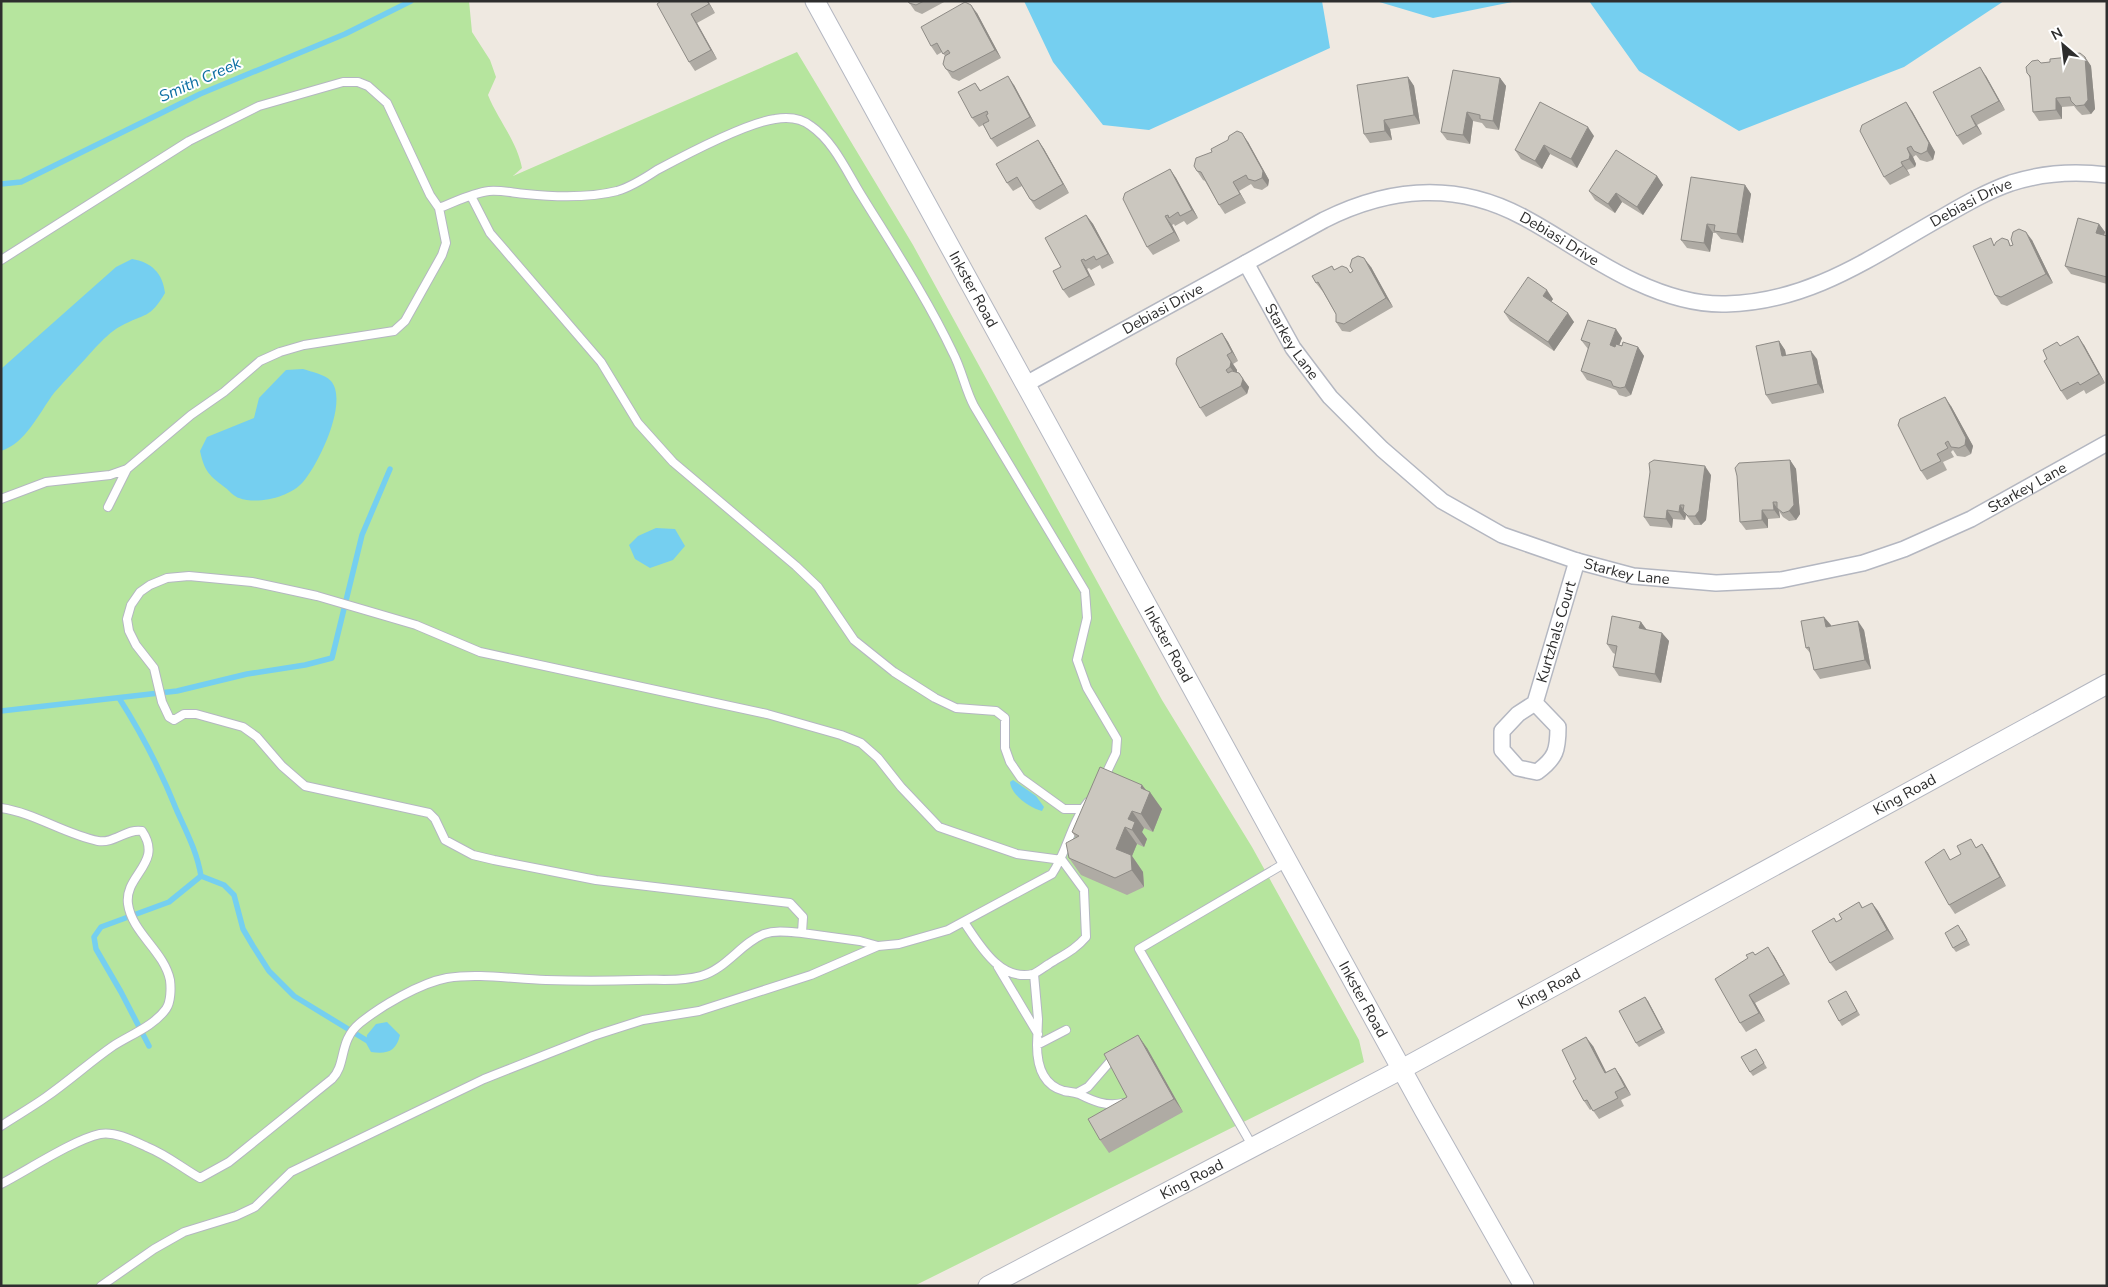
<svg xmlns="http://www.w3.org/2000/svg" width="2108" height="1287" font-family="'Nunito Sans',sans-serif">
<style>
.green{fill:#b6e59e}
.water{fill:#75cff0}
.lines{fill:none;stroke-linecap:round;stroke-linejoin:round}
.stream{stroke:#75cff0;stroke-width:5.5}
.service-casing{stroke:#b4b7c1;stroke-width:10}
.minor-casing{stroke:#b4b7c1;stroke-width:18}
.tertiary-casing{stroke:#b4b7c1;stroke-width:21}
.service{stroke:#fff;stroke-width:8}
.minor{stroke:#fff;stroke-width:15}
.tertiary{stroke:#fff;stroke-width:19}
.wall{fill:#afaba4}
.shaded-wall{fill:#8e8b86}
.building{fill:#cbc7bf;stroke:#8e8b86}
.labels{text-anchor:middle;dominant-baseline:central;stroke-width:4;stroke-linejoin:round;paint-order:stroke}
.street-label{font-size:15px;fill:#2e2e2e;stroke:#fff}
.water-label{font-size:16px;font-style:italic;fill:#0d6fa3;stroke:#fff}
</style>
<rect width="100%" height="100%" fill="#efe9e1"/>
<path class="green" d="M1,1h468l3,31 18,28 6,17 -8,18c10,25 29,46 34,73l-9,8 284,-124 116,193 249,455 90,147 107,193 5,22 -450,224h-913z"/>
<path class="water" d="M1024,1h298l8,47 -181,82 -46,-5 -50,-63z
M1376,1h141l-84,17z
M1589,1h415l-100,66 -165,64 -100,-60z
M132,259c19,3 31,14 33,34 -15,26 -20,20 -44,33 -10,5 -18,14 -26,22 -13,15 -28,30 -41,45 -15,20 -28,50 -53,58v-82l115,-102z
M303,369c9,3 21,5 28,12 18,21 -13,84 -28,101 -13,15 -45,23 -64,16 -4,-1 -9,-6 -12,-9 -18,-14 -22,-16 -27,-38l7,-14 47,-19 5,-20 27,-28z
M656,528l19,1 10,17 -12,14 -23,8 -15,-9 -6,-14 9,-9z
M1013,780l23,16 8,11 -2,4c-12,-3 -31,-16 -32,-29z
M387,1022l13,13c-4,17 -13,19 -29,17l-5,-9 1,-8 9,-11z"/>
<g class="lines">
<path class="stream" d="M1,184l20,-2 179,-88 145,-60 66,-33
M119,698c23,36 42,73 58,113 10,22 20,41 24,65l-32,26 -68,25 -7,10 2,12 25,43 28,54
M1,711l176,-20 70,-17 58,-9 27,-7 30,-123 28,-66
M201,876l23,9 10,10 9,34 10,17 16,25 25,25 72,44"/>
<defs>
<path id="service" d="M471,196l19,37 111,129 37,61 35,39 123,104 22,21 36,53 40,32 41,26 21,10 40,3 9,7v30l5,14 11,16 43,31h18
M1,260l188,-119 70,-35 84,-24h15l10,4 19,17 43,92 9,13c16,-6 33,-15 50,-17 13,-1 24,2 37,3 29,3 63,4 91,-3 14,-4 28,-13 40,-21 28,-15 88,-47 118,-51 12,-2 26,-1 36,7 22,15 35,44 49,67 32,52 67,105 93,160 9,17 12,36 21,53l111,185 2,27 -10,42 10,28 30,51 -1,14 -12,25
M1,499l45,-17 64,-7 17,-6 64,-54 33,-23 36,-31 20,-9 24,-7 90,-14 11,-10 37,-66 4,-12 -7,-35
M108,507l19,-38
M1,808c34,5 63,26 97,33 16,3 29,-13 44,-10 22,32 -18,44 -14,73 4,29 36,47 42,76 1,8 1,22 -4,29 -12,17 -36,26 -53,37 -23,16 -44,35 -67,51 -14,10 -30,19 -45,29
M802,933l58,8 18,5
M998,967l40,67
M1034,974l4,45 -1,26 29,-15
M1037,1045c0,19 5,40 27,46 5,1 10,1 15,3 14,7 27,13 44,9
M1077,1093l11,-6 26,-30
M1253,1147l-114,-198 148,-87
M1,1184c27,-14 72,-44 99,-50 15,-3 34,7 47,13 20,8 35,21 53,31l29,-16 103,-83c15,-15 6,-38 28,-56 21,-17 60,-40 87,-45 32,-5 66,1 99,2 30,1 60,1 91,0 21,-1 43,2 64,-4 25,-7 40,-33 63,-42 12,-4 25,-2 38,-1l1,-16 -13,-14 -194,-23 -102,-20 -21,-5 -28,-15 -10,-21 -6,-6 -124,-27 -23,-20 -25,-29 -14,-10 -47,-13h-12l-10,6 -5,-3 -7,-15 -8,-34 -18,-23 -7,-14 -2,-12 4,-14 9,-13 10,-7 17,-7 22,-2 63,6 65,14 99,29 64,27 287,62 74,21 20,8 17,15 23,29 38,40 78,27 45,6 22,30 2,47c-11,13 -23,18 -37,27 -5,3 -11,8 -16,10 -33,8 -54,-30 -69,-52
M101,1286l53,-37 30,-17 52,-16 19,-9 36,-35 193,-93 109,-43 50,-16 56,-9 112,-36 67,-29 21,-2 49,-14 104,-56c15,-22 19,-51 36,-72"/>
<g id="minor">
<path id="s1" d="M1246,263l47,85 37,49 52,52 60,52 60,34 75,26 56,15 83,7 65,-3 82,-17 41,-14 67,-30 136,-76"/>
<path id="s2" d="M1026,384l298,-164c66,-33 132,-39 199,-3 38,20 73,47 113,65 28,13 58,23 90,22 86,-2 148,-49 220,-89 21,-12 42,-24 65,-32 31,-10 63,-12 96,-8"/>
<path id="s3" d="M1535,703l23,24c0,23 -2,31 -21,45l-19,-4 -16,-18v-19l16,-17 17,-11 42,-142"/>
</g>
<g id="tertiary">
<path id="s4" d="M815,1l609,1109 100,176"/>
<path id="s5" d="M988,1286l414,-217 705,-385"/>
</g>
</defs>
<use href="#service" class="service-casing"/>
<use href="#minor" class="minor-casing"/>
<use href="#tertiary" class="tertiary-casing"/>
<use href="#service" class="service"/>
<use href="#minor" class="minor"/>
<use href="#tertiary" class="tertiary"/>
</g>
<path class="wall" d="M661,1h47l7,12 -18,10 20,36 -22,12 -6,-9z
M908,1h38l-24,13 -7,-3z
M977,13l24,45 -42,23 -7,-3 -9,-14 2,-8 -3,-4 -5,3 -6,-9z
M2085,57l6,9 4,43 -4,5 -9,1 -5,-5 -3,-4 -12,1v12l-23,2 -6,-9 -3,-34 -3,-5 14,-10z
M1986,76l19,34 -28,15 5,9 -19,11 -6,-9z
M1408,77l6,9 6,38 -30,5 2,11 -22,3 -6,-9z
M1500,78l6,8 -7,44 -13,-2 -4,-5 -9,-2 -3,23 -23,-4 -6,-8z
M975,83l6,8 33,-6 22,41 -39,21 -6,-8 -8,-14 -4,2 -7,-9z
M1912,111l23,41 -2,8 -6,2 -7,-2 -4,-5 -3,2 3,7 -1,3 -8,3 3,5 -20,10 -6,-8z
M1594,136l-17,32 -27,-14 -8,15 -21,-10 -6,-9z
M1038,140l6,9 25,44 -29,17 -4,-2 -6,-9 -8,-13 -9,5 -6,-8z
M1248,142l21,38 -1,6 -6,4 -8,-2 -3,-4 -12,7 7,12 -21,11 -6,-9 -14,-24 -2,-1 -6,-9z
M1170,169l6,9 22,40 -11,7 -3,-4 -9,5 -1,-2 -2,1 8,16 -27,14 -6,-8z
M1657,176l6,9 -20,30 -21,-13 -7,11 -20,-13 -6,-9z
M1745,185l6,9 -8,49 -22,-4 -5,-6h-3l-3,19 -23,-4 -6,-8z
M1086,215l7,9 21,39 -12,6 -2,-4 -9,5 -2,-2 -2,1 8,16 -26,13 -6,-8 -2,-23z
M2099,224l6,8 -1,4h3v48l-36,-10 -6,-8z
M2008,240l3,6 21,-6 21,43 -46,23 -6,-2 -6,-9v-51z
M1371,267l22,40 -43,25 -8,-1 -6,-9v-8l-13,-22 -7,-9 19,-13 15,3z
M1553,299l-2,3 23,20 -20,29 -44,-30 -6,-9z
M1222,333l6,9 10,19 -5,3 4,6v2l12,15 -2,7 -41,23 -6,-9z
M1622,338l-3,7 19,2 6,9 -13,39 -5,2 -7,-2 -3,-5 -29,-10 -6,-9 7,-22 -7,-9z
M1779,341l6,9 1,6 31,3 7,34 -52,11 -6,-9z
M2084,345l21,38 -19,11 -2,-4 -17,10 -6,-9 -14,-32 13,-13z
M1951,406l22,40 -2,8 -6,3 -8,-1 -4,-6 -2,2 3,5 -11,5 4,8 -20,10 -6,-9z
M1790,460l6,9 4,45 -4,6 -7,1 -6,-4 -4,-6 1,7 -12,1v9l-22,2 -6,-8z
M1711,475l-5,45 -5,5h-7l-8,-10 -1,5 -12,-1 -1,9 -22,-2 -6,-9z
M1824,617l7,9 33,4 7,39 -51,10 -6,-9 -3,-16 -5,-6z
M1641,622l5,8 16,3 7,8 -8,42 -42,-7 -6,-9 2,-13 -2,-1 -6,-9z
M1142,785l20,24 -9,23 -9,-4 -2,4 5,7 -3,8 -7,-3 -5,12 11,16 1,15 -17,8 -46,-20 -12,-17 7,-20 -4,-6z
M1982,844l6,9 18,33 -51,28 -6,-9 2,-45z
M1859,902l4,6 9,-5 6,8 16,28 -58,32 -6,-8 4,-45 3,4 5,-3z
M1962,930l8,15 -14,7 -3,-4z
M1755,954l19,2 16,28 -35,19 10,18 -19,11 -6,-9z
M1849,996l11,19 -18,11 -3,-5z
M1648,1001l17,32 -26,14 -3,-4z
M1593,1046l13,26 9,-4 6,9 10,18 -10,5 3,6 -25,13 -7,-10 -2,1 -6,-9 -8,-22z
M1147,1048l36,64 -74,41 -9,-13 27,-43z
M1759,1054l8,14 -14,8 -3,-4z"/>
<path class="shaded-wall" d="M707,1h1l7,12z
M971,5l6,8 24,45 -6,-8z
M691,14l6,9 20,36 -6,-9z
M2085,57l6,9 4,43 -4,5 -7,-9z
M1980,67l6,9 19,34 -6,-9z
M1008,76l6,9 22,41 -6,-9z
M1408,77l6,9 6,38 -6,-9z
M1500,78l6,8 -7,44 -6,-9z
M2056,98l6,9v12l-6,-9z
M1906,102l6,9 23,41 -2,8 -6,-9z
M1467,112l6,9 -3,23 -7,-9z
M1971,116l6,9 5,9 -6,-8z
M1384,120l6,9 2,11 -7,-9z
M1588,127l6,9 -17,32 -6,-9z
M1242,133l6,9 21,38 -1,6 -6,-8z
M1038,140l6,9 25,44 -6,-9z
M1544,145l6,9 -8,15 -7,-8z
M1907,148l6,9 3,7 -1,3 -6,-8z
M1901,162l6,8 3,5 -7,-9z
M1170,169l6,9 22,40 -6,-8z
M1657,176l6,9 -20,30 -6,-8z
M1233,182l6,9 7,12 -6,-9z
M1745,185l6,9 -8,49 -6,-9z
M1616,193l6,9 -7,11 -7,-9z
M1086,215l7,9 21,39 -6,-9z
M1165,216l7,9 8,16 -6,-9z
M1707,224l6,9 -3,19 -6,-9z
M2099,224l6,8 -3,10 -6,-9z
M2026,232l6,8 21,43 -7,-9z
M1364,258l7,9 22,40 -7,-9z
M1081,260l6,9 8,16 -6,-9z
M1547,290l6,9 -4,6 -6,-9z
M1568,313l6,9 -20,29 -6,-9z
M1616,329l6,9 -6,16 -6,-9z
M1222,333l6,9 10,19 -6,-9z
M2078,336l6,9 21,38 -6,-9z
M1779,341l6,9 3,15 -6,-9z
M1638,347l6,9 -13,39 -6,-8z
M1811,351l6,8 7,34 -6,-9z
M1227,355l10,15v6l-7,-9z
M1239,373l10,14 -2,7 -6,-8z
M1945,397l6,9 22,40 -2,8 -6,-9z
M1790,460l6,9 4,45 -4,6 -7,-9z
M1705,466l6,9 -5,45 -5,5 -6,-9z
M1773,502l6,9 1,7 -6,-8z
M1680,505l6,8 -3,-2 3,4 -1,5 -6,-8z
M1667,510l6,9 -1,9 -6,-9z
M1762,510l6,9v9l-6,-8z
M1824,617l7,8 1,11 -6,-9z
M1858,621l6,9 7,39 -6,-9z
M1641,622l6,8 -8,-2z
M1662,633l7,8 -8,42 -6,-9z
M1142,785l7,9 1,-2 12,17 -9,23 -12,-18v-26z
M1132,811l12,17 -2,4 5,7 -3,8 -12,-17 -4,-11z
M1125,827l12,17 -5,12 11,16 1,15 -28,-38z
M1982,844l6,9 18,33 -6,-9z
M1872,903l6,8 16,28 -7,-9z
M1768,947l6,9 16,28 -6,-9z
M1749,995l6,8 10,18 -6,-8z
M1645,997l3,4 17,32 -3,-4z
M1138,1035l9,13 36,64 -9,-13z
M1586,1037l7,9 18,36 -6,-9z
M1615,1068l6,9 10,18 -6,-8z"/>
<path class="building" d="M661,1h46l2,3 -18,10 20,36 -22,12 -32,-58z
M908,1h16l-8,4 -7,-2z
M965,2l6,3 24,45 -42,22 -7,-3 -3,-5 2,-8 5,-3 -2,-3 -5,4 -6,-11 -6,3 -10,-19z
M2080,53l5,4 3,43 -4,5 -8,1 -5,-5 -1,-4 -14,1v12l-23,2 -3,-36 -3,-3 -1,-6 6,-6 6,-1 3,3 9,-1v-3l19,-2 3,-3z
M1980,67l19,34 -28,15 5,10 -19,10 -24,-44z
M1453,70l47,8 -7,43 -13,-2v-4l-13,-3 -4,23 -22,-3z
M1008,76l22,41 -39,22 -8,-15 6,-3 -3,-6 2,-1 -1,-3 -15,7 -14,-26 17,-9 5,8z
M1408,77l6,38 -30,5 1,11 -21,3 -7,-49z
M1540,102l48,25 -17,32 -27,-14 -9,16 -20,-11z
M1906,102l23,41 -2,8 -6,3 -7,-3 -3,-5 -4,2 3,7 -1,4 -8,3 2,4 -19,11 -24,-46 2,-6z
M1237,131l5,2 21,38 -1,7 -7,3 -7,-2 -2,-4 -13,7 7,12 -21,11 -18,-33 -4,-1 -3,-5 2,-8 16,-6 -1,-3 17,-9 1,-4z
M1038,140l25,44 -29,17 -4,-2 -13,-22 -10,6 -11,-19z
M1616,150l41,26 -20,31 -21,-14 -8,11 -19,-13z
M1170,169l22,41 -12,6 -2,-4 -9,6 -1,-3 -3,1 9,16 -27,15 -24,-48 2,-6z
M1691,177l54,8 -8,49 -23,-3 1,-6 -8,-1 -3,19 -23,-3z
M1086,215l22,39 -12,6 -2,-4 -9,5 -1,-2 -3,1 8,16 -26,14 -10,-19 8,-4 -16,-29z
M2078,218l21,6 -3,9 11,3v41l-42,-11z
M2019,229l7,3 20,42 -45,23 -6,-2 -22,-49 18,-8 3,8 2,-4 6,-4 6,2 2,6 3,-1 -2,-6 2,-7z
M1358,256l6,2 22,40 -42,26 -8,-2v-8l-18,-32 -2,1 -4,-7 20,-10 2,4 8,-4 5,2 3,5 3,-2 -3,-5 2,-7z
M1528,277l19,13 -4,6 25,17 -20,29 -44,-30z
M1588,320l28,9 -6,16 5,2 1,-3 6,2 1,-4 15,5 -13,40 -5,1 -7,-2 -2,-5 -30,-10 9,-28 -9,-3z
M1222,333l10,19 -5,3 4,7 -1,5 -4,3 2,3 4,-2 7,2 4,6 -2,7 -41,22 -24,-44 1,-6z
M2078,336l21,38 -19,11 -2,-3 -17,9 -17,-30 3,-2 -4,-9 14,-8 3,4z
M1779,341l3,15 29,-5 7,33 -52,11 -10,-49z
M1945,397l21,41 -1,7 -6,3 -8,-1 -3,-6 -3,2 3,5 -11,6 4,7 -20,10 -23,-46 2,-6z
M1654,460l51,6 -6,45 -4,5h-7l-5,-5 1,-6h-4l-1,7 -12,-2 -1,9 -22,-2 6,-45 -1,-9z
M1790,460l4,45 -5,6 -6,2 -6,-5v-6h-4l1,8h-12v10l-22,2 -3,-46 -2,-8 4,-5z
M1612,616l29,6 -2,6 23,5 -7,41 -42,-7 4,-21 -10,-2z
M1824,617l2,10 32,-6 7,39 -51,10 -5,-23 -3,1 -5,-27z
M1100,767l42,18 -1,3 9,4 -9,22 -9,-3 -4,8 7,3 -3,8 -7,-3 -9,22 15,6 1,15 -17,8 -46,-20 -3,-15 13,-7 -7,-4z
M1971,839l5,9 6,-4 18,33 -51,28 -24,-43 19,-13 6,11 11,-6 -4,-8z
M1859,902l3,6 10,-5 15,27 -57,33 -18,-32 22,-13 2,4 6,-3 -3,-5z
M1958,925l9,15 -14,8 -8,-15z
M1768,947l16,28 -35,20 10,18 -19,10 -25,-44 33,-21 -2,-3 7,-3 2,3z
M1846,991l11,20 -18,10 -11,-20z
M1645,997l17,32 -26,14 -17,-32z
M1138,1035l36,64 -74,41 -12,-21 39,-22 -23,-43z
M1586,1037l19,36 10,-5 10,19 -10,5 3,6 -25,13 -6,-11 -3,1 -11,-20 3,-2 -14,-29z
M1756,1049l8,14 -14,9 -9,-15z"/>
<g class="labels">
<g class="street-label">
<text stroke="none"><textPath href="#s2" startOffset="1040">Debiasi Drive</textPath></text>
<text stroke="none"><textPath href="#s2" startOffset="590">Debiasi Drive</textPath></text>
<text stroke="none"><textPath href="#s4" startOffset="329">Inkster Road</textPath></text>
<text stroke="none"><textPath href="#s2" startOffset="156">Debiasi Drive</textPath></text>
<text stroke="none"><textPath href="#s1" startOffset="91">Starkey Lane</textPath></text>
<text stroke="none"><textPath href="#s1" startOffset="931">Starkey Lane</textPath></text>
<text stroke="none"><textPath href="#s1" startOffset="511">Starkey Lane</textPath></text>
<text stroke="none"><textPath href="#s3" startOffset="266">Kurtzhals Court</textPath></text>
<text stroke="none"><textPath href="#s4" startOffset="734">Inkster Road</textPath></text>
<text stroke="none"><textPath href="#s5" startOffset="1040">King Road</textPath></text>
<text stroke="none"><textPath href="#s5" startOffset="635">King Road</textPath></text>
<text stroke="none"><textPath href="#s4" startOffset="1139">Inkster Road</textPath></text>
<text stroke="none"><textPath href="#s5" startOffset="230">King Road</textPath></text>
</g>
<g class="water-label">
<text transform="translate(200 80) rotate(-24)">Smith Creek</text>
</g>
</g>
<rect width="2108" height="1287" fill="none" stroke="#2e2e2e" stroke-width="5"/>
<g transform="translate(2063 45) rotate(332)" stroke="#ffffff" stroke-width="4" paint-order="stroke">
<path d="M0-4L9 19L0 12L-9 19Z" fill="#2e2e2e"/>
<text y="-8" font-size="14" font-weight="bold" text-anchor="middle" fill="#2e2e2e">N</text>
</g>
</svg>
